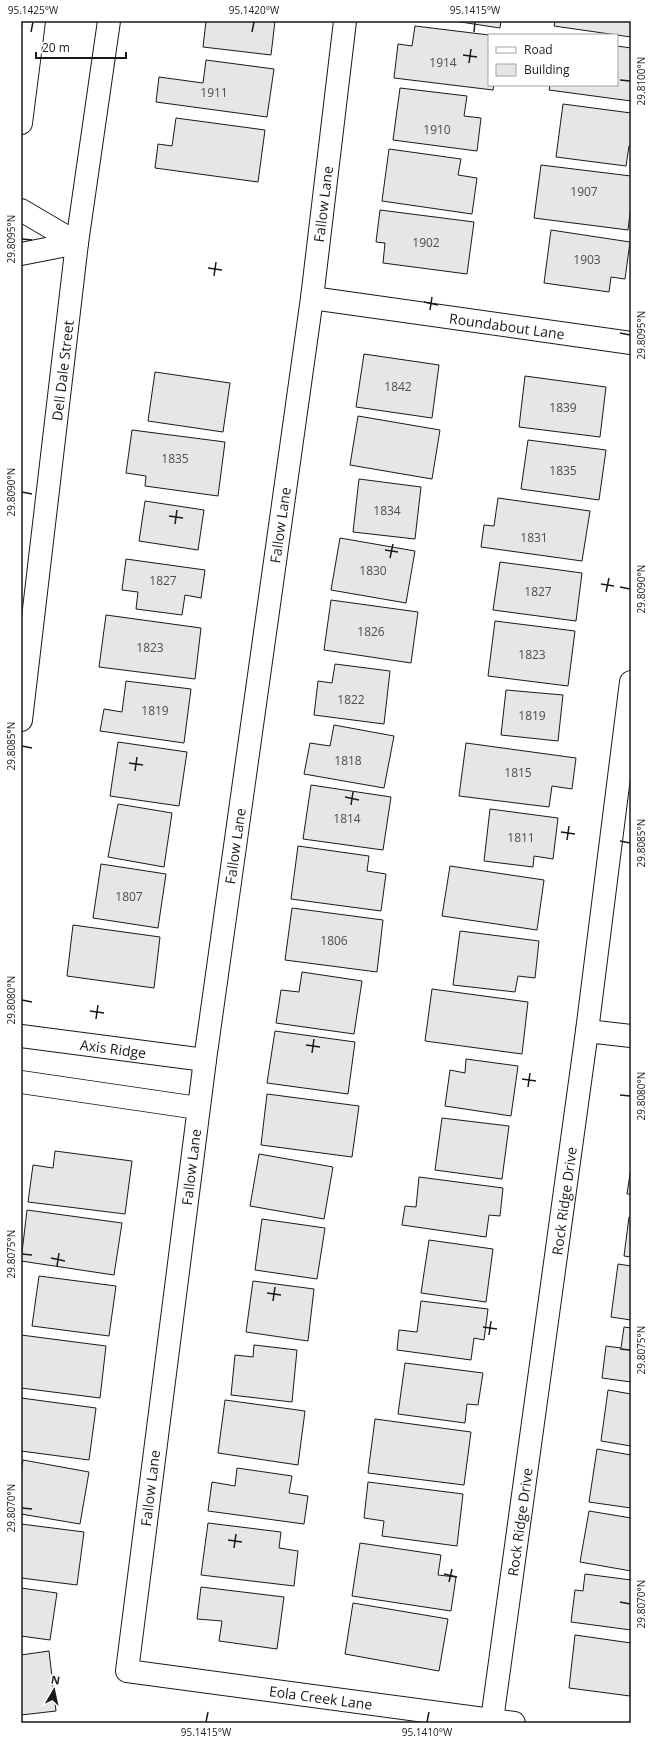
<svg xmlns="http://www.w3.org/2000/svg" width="652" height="1744" font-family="'Open Sans',sans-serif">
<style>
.building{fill:#e6e6e6;stroke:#1a1a1a}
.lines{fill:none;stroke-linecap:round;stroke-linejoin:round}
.minor-casing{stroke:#1a1a1a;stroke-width:24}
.tertiary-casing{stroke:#1a1a1a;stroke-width:24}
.secondary-casing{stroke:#1a1a1a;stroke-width:24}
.minor{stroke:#fff;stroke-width:22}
.tertiary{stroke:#fff;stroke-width:22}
.secondary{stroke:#fff;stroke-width:22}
.ticks{fill:none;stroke:#1a1a1a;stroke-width:1.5}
.labels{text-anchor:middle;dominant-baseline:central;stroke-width:3;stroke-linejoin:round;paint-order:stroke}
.number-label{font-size:12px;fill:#4d4d4d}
.street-label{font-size:14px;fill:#1a1a1a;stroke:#fff}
.neatline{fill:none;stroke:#1a1a1a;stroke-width:1.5}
.ticks-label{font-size:10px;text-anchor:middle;fill:#1a1a1a}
</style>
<rect width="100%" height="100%" fill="#fff"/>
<path class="building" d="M206,21h69l-4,34 -68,-8z
M454,21h47l-1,7z
M555,21h76v16l-77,-11z
M415,26l74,9v50h5l-1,5 -99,-12 4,-34 14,2z
M617,46l14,2v53l-82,-11 1,-5h67z
M206,60l68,9 -7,48 -111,-15 3,-25 44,6z
M400,88l67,8 -3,20 17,2 -4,33 -84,-11z
M563,104l68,9v33h-2l-3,20 -70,-9z
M176,118l89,12 -7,52 -103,-14 3,-24 14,2z
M389,149l72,10 -3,16 19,3 -5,36 -90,-13z
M541,165l90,11v29l-3,25 -94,-12z
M380,210l94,12 -7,52 -84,-11 2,-20 -9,-1z
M551,230l79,12 -5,37 -14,-2 -2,15 -65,-9z
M364,354l75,11 -7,53 -76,-11z
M155,372l75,11 -7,49 -75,-11z
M525,376l81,11 -6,50 -81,-10z
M358,416l82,14 -8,49 -82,-14z
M132,430l93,12 -7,54 -73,-10 1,-10 -20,-3z
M528,440l78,10 -7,50 -78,-11z
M359,479l62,8 -6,52 -62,-7z
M498,498l92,13 -8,50 -101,-14 3,-22 10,1z
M145,501l59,9 -6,40 -59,-9z
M340,538l75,13 -9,52 -75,-13z
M126,559l79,11 -4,28 -16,-3 -3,20 -46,-6 2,-17 -16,-2z
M500,562l82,11 -6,48 -83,-11z
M331,600l87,12 -7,51 -87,-13z
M106,615l95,13 -6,51 -96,-12z
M495,621l80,10 -7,55 -80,-10z
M335,664l55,7 -6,53 -70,-9 4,-34 14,2z
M126,681l65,8 -7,54 -84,-12 4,-22 18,3z
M506,690l57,5 -5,46 -57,-6z
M334,725l60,11 -10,52 -80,-14 6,-31 20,3z
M118,742l69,10 -8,54 -69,-10z
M466,743l110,15 -4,31 -20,-3 -3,21 -90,-11z
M311,785l80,12 -8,53 -80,-11z
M118,804l54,9 -8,54 -56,-10z
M490,809l68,9 -5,41 -19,-3 -1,11 -49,-6z
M298,846l71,10 -2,15 19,3 -5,37 -90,-12z
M101,864l65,10 -8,54 -65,-10z
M450,866l94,14 -7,50 -95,-14z
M292,908l91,12 -6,52 -92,-12z
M73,925l87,12 -6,51 -87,-12z
M460,931l79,10 -4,37 -17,-2 -3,16 -62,-7z
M302,972l60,9 -8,53 -78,-11 5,-33 18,2z
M432,989l96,13 -6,52 -97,-13z
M275,1031l80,11 -7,52 -81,-11z
M466,1059l52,7 -7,50 -66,-10 5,-36 15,3z
M267,1094l92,12 -7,51 -91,-12z
M442,1118l67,8 -7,53 -67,-9z
M55,1151l77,10 -7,53 -97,-12 5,-37 20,3z
M259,1154l74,13 -9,52 -74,-13z
M631,1167v27h-4z
M419,1177l84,11 -3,28 -11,-1 -3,22 -84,-12 3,-19 11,1z
M27,1210l95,13 -8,52 -93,-14z
M629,1217h2v40l-7,-1z
M262,1219l63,9 -8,51 -62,-9z
M429,1240l64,9 -7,53 -65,-9z
M618,1264l13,2v54l-20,-3z
M39,1276l77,10 -7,50 -77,-10z
M253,1281l61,8 -6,52 -62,-9z
M421,1301l67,8 -4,31 -10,-2 -3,22 -74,-10 2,-20 18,2z
M624,1327l7,1v54l-29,-4 4,-32 15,2z
M21,1335l85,11 -6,52 -79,-10z
M254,1345l43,5 -5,52 -61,-7 4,-40 18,2z
M405,1363l78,10 -5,32 -11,-1 -2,19 -67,-9z
M608,1390l23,4v52l-30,-5z
M21,1398l75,10 -7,52 -68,-9z
M225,1400l80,11 -7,54 -80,-12z
M375,1419l96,13 -7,53 -96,-12z
M597,1449l34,6v53l-42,-6z
M23,1460l66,12 -9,52 -59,-10v-42z
M237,1468l55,8 -3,17 19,3 -4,28 -96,-13 4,-29 23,4z
M368,1482l95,12 -6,52 -75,-10 2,-15 -20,-3z
M589,1511l42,7v53l-51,-9z
M208,1523l73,9 -2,16 19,3 -4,35 -93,-11z
M21,1524l63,8 -7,53 -56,-7z
M360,1543l81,12 -3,20 18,2 -5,34 -99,-15z
M585,1574l46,6v50l-60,-8 4,-32 8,1z
M201,1587l83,10 -7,52 -58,-8 3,-20 -25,-2z
M21,1588l36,5 -7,47 -29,-4z
M353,1603l95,16 -9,52 -94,-17z
M575,1635l56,8 -1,53 -61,-8z
M49,1651l7,60 -35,4v-60z"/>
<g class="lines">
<defs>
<g id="minor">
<path id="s1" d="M345,21l-33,277 -107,762 -78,611 387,52"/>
<path id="s2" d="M312,298l319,45"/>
<path d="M587,1031l44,5"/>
<path id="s3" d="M21,1036l184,24"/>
<path d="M21,1082l177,26"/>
<path id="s4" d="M492,1720l95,-689 44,-349"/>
</g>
<path id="tertiary" d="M21,210l56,33
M21,254l56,-11"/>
<g id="secondary">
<path d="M21,123l13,-102"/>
<path id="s5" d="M21,720l56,-477 32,-222"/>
</g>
</defs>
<use href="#minor" class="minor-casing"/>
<use href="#tertiary" class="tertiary-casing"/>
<use href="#secondary" class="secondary-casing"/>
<use href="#minor" class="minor"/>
<use href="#tertiary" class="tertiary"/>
<use href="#secondary" class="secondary"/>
</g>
<path class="ticks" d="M31,32l2,-10M252,32l2,-10M474,32l1,-10M463,55l14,2M469,63l2,-14M620,80l10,1M22,239l10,1M208,268l14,2M214,276l2,-14M424,302l14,3M430,310l2,-13M620,333l10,2M22,492l10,2M169,516l14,2M175,524l2,-14M385,550l13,2M390,558l3,-14M601,584l13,2M620,587l10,2M606,592l3,-14M22,746l10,2M129,763l14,2M135,771l2,-14M345,797l14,3M351,805l2,-13M561,832l14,2M567,840l2,-14M620,841l10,2M22,1000l10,2M90,1011l14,2M96,1019l2,-14M306,1045l14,2M312,1053l2,-14M522,1079l14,2M528,1087l2,-14M620,1095l10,1M22,1254l10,1M51,1258l14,3M57,1266l2,-13M267,1293l14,2M273,1301l2,-14M483,1327l14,2M489,1335l2,-14M620,1349l10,1M22,1508l10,1M228,1540l14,2M234,1548l2,-14M444,1574l13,3M449,1582l3,-13M620,1602l10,2M206,1722l2,-10M427,1722l2,-10"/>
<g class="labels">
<g class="number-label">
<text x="443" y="62">1914</text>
<text x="214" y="92">1911</text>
<text x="437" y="129">1910</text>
<text x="584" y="191">1907</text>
<text x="426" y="242">1902</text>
<text x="587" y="259">1903</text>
<text x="398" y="386">1842</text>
<text x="563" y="407">1839</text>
<text x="175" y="458">1835</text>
<text x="563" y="470">1835</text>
<text x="387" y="510">1834</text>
<text x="534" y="537">1831</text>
<text x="373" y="570">1830</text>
<text x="163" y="580">1827</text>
<text x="538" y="591">1827</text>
<text x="371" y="631">1826</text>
<text x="150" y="647">1823</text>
<text x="532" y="654">1823</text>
<text x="351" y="699">1822</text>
<text x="155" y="710">1819</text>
<text x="532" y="715">1819</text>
<text x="348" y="760">1818</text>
<text x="518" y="772">1815</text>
<text x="347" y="818">1814</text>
<text x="521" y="837">1811</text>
<text x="129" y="896">1807</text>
<text x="334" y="940">1806</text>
</g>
<g class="street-label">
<text transform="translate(323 204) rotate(-83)">Fallow Lane</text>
<text stroke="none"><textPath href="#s2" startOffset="197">Roundabout Lane</textPath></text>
<text stroke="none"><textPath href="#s5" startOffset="352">Dell Dale Street</textPath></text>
<text transform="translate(280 525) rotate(-82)">Fallow Lane</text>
<text transform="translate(235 846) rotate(-82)">Fallow Lane</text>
<text stroke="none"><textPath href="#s3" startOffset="93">Axis Ridge</textPath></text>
<text transform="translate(191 1167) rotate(-83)">Fallow Lane</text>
<text stroke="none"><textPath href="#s4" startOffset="524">Rock Ridge Drive</textPath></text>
<text transform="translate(150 1488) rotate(-83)">Fallow Lane</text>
<text stroke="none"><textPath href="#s4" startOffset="200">Rock Ridge Drive</textPath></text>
<text stroke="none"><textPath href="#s1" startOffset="1860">Eola Creek Lane</textPath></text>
</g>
</g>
<rect width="652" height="1744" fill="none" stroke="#ffffff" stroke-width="44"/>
<rect x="488" y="34" width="130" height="52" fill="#ffffff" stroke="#a3a3a3"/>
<rect x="496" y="47" width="20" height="6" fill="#ffffff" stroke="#a3a3a3"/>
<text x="524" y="54" font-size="12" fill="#1a1a1a">Road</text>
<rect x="496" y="64" width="20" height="12" fill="#e6e6e6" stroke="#a3a3a3"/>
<text x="524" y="74" font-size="12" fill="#1a1a1a">Building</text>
<g transform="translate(54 1690) rotate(9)" stroke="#ffffff" stroke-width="3" paint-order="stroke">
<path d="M0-3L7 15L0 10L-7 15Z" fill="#1a1a1a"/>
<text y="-6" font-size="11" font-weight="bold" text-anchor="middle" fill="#1a1a1a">N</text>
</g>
<path d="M36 52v6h90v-6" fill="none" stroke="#1a1a1a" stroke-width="2"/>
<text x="42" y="52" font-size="12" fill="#1a1a1a" stroke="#ffffff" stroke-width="3" paint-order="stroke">20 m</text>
<rect x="22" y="22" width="608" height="1700" class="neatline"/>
<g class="ticks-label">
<text x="33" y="14">95.1425°W</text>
<text x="254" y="14">95.1420°W</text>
<text x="475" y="14">95.1415°W</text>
<text transform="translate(641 81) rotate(-90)" y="4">29.8100°N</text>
<text transform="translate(11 239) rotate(-90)" y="4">29.8095°N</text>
<text transform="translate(641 335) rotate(-90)" y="4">29.8095°N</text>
<text transform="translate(11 492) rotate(-90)" y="4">29.8090°N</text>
<text transform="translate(641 589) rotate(-90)" y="4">29.8090°N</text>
<text transform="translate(11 746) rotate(-90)" y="4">29.8085°N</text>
<text transform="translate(641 843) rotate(-90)" y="4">29.8085°N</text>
<text transform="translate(11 1000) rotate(-90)" y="4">29.8080°N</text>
<text transform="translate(641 1096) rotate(-90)" y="4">29.8080°N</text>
<text transform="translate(11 1254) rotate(-90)" y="4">29.8075°N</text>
<text transform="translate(641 1350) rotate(-90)" y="4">29.8075°N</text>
<text transform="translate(11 1508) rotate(-90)" y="4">29.8070°N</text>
<text transform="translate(641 1604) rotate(-90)" y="4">29.8070°N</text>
<text x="206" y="1736">95.1415°W</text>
<text x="427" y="1736">95.1410°W</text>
</g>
</svg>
